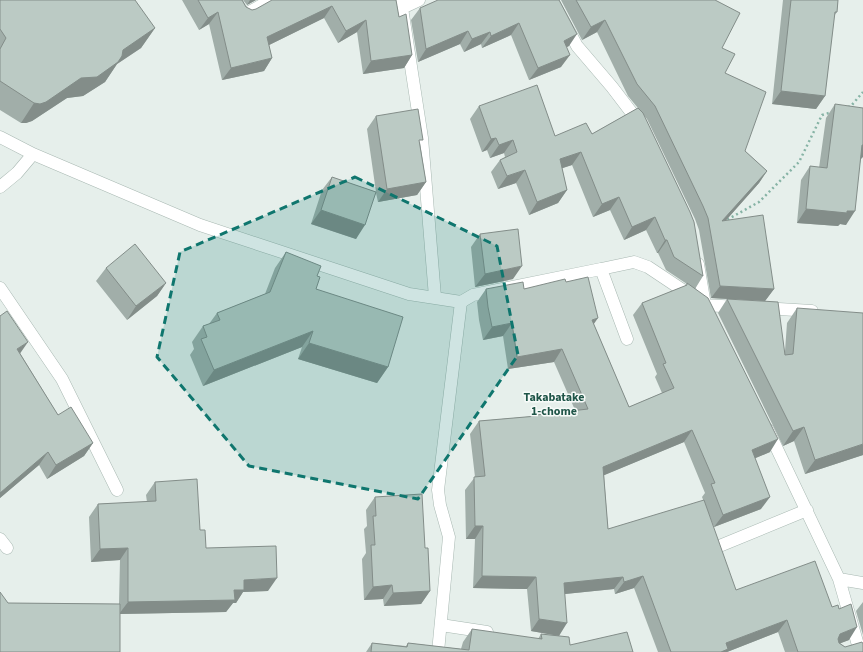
<svg xmlns="http://www.w3.org/2000/svg" width="863" height="652" font-family="'Source Sans 3',sans-serif">
<style>
.lines{fill:none;stroke-linecap:round;stroke-linejoin:round}
.service-casing{stroke:#a8b8b2;stroke-width:13}
.minor-casing{stroke:#a8b8b2;stroke-width:13}
.path{stroke:#86b3a5;stroke-width:2.5;stroke-dasharray:2 3;stroke-linecap:butt}
.service{stroke:#fff;stroke-width:12}
.minor{stroke:#fff;stroke-width:12}
.wall{fill:#a1aea9}
.shaded-wall{fill:#838d89}
.building{fill:#bbcac4;stroke:#838d89}
.marked{fill:#0f766e;fill-opacity:0.2;stroke:#0f766e;stroke-width:3;stroke-dasharray:8 5;stroke-linejoin:round}
.labels{text-anchor:middle;dominant-baseline:central;stroke-width:3;stroke-linejoin:round;paint-order:stroke}
.neighbourhood-label{font-size:12px;font-weight:bold;fill:#1f5548;stroke:#f7fbf9}
</style>
<rect width="100%" height="100%" fill="#e6efeb"/>
<g class="lines">
<defs>
<path id="service" d="M235,0l9,15 27,-15
M399,0l3,8 20,130 13,159
M552,0l25,46 35,41 29,38
M402,8l17,-8
M698,264l7,41 2,5
M601,269l33,-7 14,5 57,38 33,2
M461,302l12,-7 128,-26 26,70
M762,308l50,3
M768,430l71,149 21,73
M0,539l7,9
M717,547l90,-37
M839,579l24,4
M441,625l46,7"/>
<path id="minor" d="M0,137l33,17 167,71 209,69 52,8 -23,188 2,15 9,32 -11,115
M0,187l17,-14 16,-19
M0,288l62,91 55,111"/>
</defs>
<use href="#service" class="service-casing"/>
<use href="#minor" class="minor-casing"/>
<path class="path" d="M848,107l3,-1 12,-14
M723,222l36,-20 40,-40 23,-47 10,-3"/>
<use href="#service" class="service"/>
<use href="#minor" class="minor"/>
</g>
<path class="wall" d="M0,0l155,28 -14,20 -24,16 -12,18 -22,14 -16,2 -35,23 -6,2h-5l-21,-13z
M182,0h60l4,7 6,3 144,-10 3,17 13,38 -8,13 -41,6 -6,-42 -19,11 -14,-25 -55,27 3,13 -8,13 -42,9 -13,-56 -10,6z
M243,0h13l-9,5z
M559,0l10,46 -3,1 -5,20 -32,13 -18,-45 -29,13 -1,-4 -17,8 -4,-8 -42,18 -7,-42 9,-12z
M561,0h154l7,48 3,25 20,78 22,20 -8,12 -34,38 49,68 -9,12 -54,-3 -12,-68 -4,-11 -48,-100 -4,-5 60,162 -8,13 75,163 -15,6 6,51 -47,18 -12,-30 3,-4 -21,-51 -80,33 4,54 128,61 96,17 17,33 -9,3 5,4 18,5h-78l-7,-20 -51,20h-69l-24,-64 -19,6 -1,-5 -49,5 -6,42 11,9 63,7h-267l6,-9 34,3 2,-3 53,6 2,-7 9,-13 66,10 3,-5 14,1 -24,-4 -4,-42 -54,-1 2,-49h-9l-1,-49 10,-13 -5,-43 9,-13 56,-5 1,-1 39,-5 -21,-48 -46,7 -5,-33 -20,4 -4,-20 -2,-18 9,-13h38l42,-7 28,43 35,82 33,-14 -7,-16 2,-3 -24,-59 9,-12 43,-17 2,-2 -21,-14 -8,-17h-1l-11,-23 -22,10 -14,-30 -17,7 -21,-52 -10,3 5,22 -9,13 -29,12 -13,-32 -18,6 -7,-17 9,-12 5,-3 -1,-4 -14,5 -3,-8 -5,2 -12,-33 9,-13 76,30 37,-2 46,-26 -10,-12 -31,-64 -15,8z
M783,0h55l-1,12 -3,4 -9,80 -9,13 -44,-5z
M835,104l26,55 -15,66 -6,-1 -2,2 -41,-3 4,-43 9,-14 9,2 7,-50z
M376,116l44,27 6,39 -9,13 -39,7 -2,-9 -20,46 -45,-15 11,-34 10,-13 44,15 -9,-63z
M480,234l33,45 -38,8 -4,-40z
M286,252l31,24 -1,13 72,78 -11,16 -79,-24 4,-12 -99,39 -13,-31 4,-6 -2,-7 11,-16 6,-2 8,-11 48,-19 10,-26z
M106,268l60,15 -9,13 -30,24 -31,-39z
M727,299l58,52 2,-28 10,-15 66,147 -58,19 -11,-33 -11,5 -65,-133z
M0,316l20,37 38,62 35,28 -9,13 -37,23 -8,-14 -39,33z
M155,482l45,48 6,18 62,43 -25,1 -7,11h-3l-7,9 -106,2 -112,-11 111,1 1,-44 -29,2 -2,-45 9,-13 49,-2 -1,-7z
M375,497l50,51 5,43 -9,13 -37,2 -1,-7 -19,1 -2,-41 4,-6 -2,-24 3,-3 -1,-16z
M863,602v33l-7,-24z"/>
<path class="shaded-wall" d="M250,0h6l-9,5z
M332,6l-8,12 -65,32 8,-13z
M218,12l-9,12 -10,6 9,-12z
M366,20l-9,12 -19,11 8,-12z
M605,20l-8,12 -15,8 9,-13z
M519,23l-8,12 -29,13 9,-12z
M155,28l-14,20 -24,16 -12,18 -22,14 -16,2 -35,23 -6,2h-5l13,-20 47,-25z
M468,31l-8,13 -42,18 8,-13z
M490,32l-9,12 -17,8 8,-13z
M577,34l-8,12 -14,7 9,-12z
M412,55l-8,13 -41,6 8,-13z
M570,55l-9,12 -32,13 9,-12z
M272,58l-8,13 -42,9 9,-12z
M781,91l44,5 -9,13 -44,-5z
M496,138l-9,12 -5,2 9,-13z
M513,140l-9,13 -14,5 9,-13z
M862,145h1v12l-2,2 -8,-1z
M581,152l-9,13 -21,7 9,-13z
M525,170l-9,13 -18,6 9,-13z
M767,171l-8,12 -45,51 8,-13z
M426,182l-9,13 -39,7 9,-13z
M567,190l-9,13 -29,12 8,-13z
M619,197l-9,13 -17,7 9,-13z
M806,209l41,2h8l-9,14 -6,-1 -2,2 -41,-3z
M321,210l44,15 -9,14 -45,-15z
M655,217l-9,13 -22,10 8,-13z
M665,240h2l-9,13h-1z
M522,266l-9,13 -38,8 10,-13z
M166,283l-9,13 -30,24 9,-14z
M720,286l54,3 -9,12 -54,-3z
M598,318l-9,13 3,-11z
M512,323l-9,13 -20,4 9,-13z
M313,331l-11,16 -99,39 11,-16z
M28,342l-9,13 -2,-6z
M309,343l79,24 -11,16 -79,-24z
M562,349l-8,13 -46,7 9,-12z
M804,427l-10,14 -11,5 10,-15z
M692,430l-8,12 -89,37 8,-12z
M778,439l-8,13 -26,11 8,-13z
M93,443l-9,13 -37,23 9,-14z
M863,444v11l-58,19 10,-14z
M48,452l-9,13 -39,33v-5z
M770,497l-9,12 -47,18 9,-12z
M475,526h8l-8,13h-9z
M128,548l-8,12 -29,2 9,-13z
M482,576l54,1 -9,12 -54,-1z
M643,576l-9,12 -19,6 9,-12z
M623,577l-9,12 -59,6 9,-12z
M277,578l-9,13 -25,1 -7,11h-3l-7,9 -107,2 9,-12 116,-22z
M392,585l-9,14 -19,1 9,-13z
M430,591l-9,13 -37,2 9,-13z
M539,619l28,4 -8,13 -28,-5z
M787,620l-9,12 -51,20h-7l6,-9z
M857,627l-8,13 -18,7 9,-13z"/>
<path class="building" d="M0,0h135l20,28 -32,22 -1,6 -4,6 -21,15 -16,1 -35,24 -6,2 -6,-1 -34,-22v-32l6,-11 -6,-9z
M198,0h44l4,7 6,3 4,-1 16,-9h124l3,17 7,-3 6,41 -41,6 -5,-41 -20,11 -14,-25 -65,31 5,21 -41,10 -13,-56 -10,6z
M438,0h121l18,34 -13,7 6,14 -32,13 -19,-45 -28,13 -1,-4 -18,7 -4,-8 -42,18 -6,-41z
M576,0h139l25,13 -18,35 13,6 -10,19 41,19 -21,59 22,20 -45,50 41,-6 11,74 -54,-3 -12,-68 -5,-12 -48,-100 -18,-22 -32,-64 -14,7z
M791,0h47l-1,12h-2l-10,84 -44,-5z
M537,85l18,51 31,-13 6,11 46,-26 5,5 47,99 4,10 9,54 -29,-19 -7,-17h-2l-10,-23 -23,10 -13,-30 -17,7 -21,-52 -21,7 7,31 -30,12 -12,-32 -18,6 -7,-16 17,-8 -4,-12 -14,5 -3,-7 -5,1 -12,-33z
M835,104l28,4v37h-1l-7,66h-8v2l-41,-4 4,-43 17,2z
M418,109l5,31h-4l7,42 -39,7 -11,-73z
M332,177l44,15 -11,33 -44,-15z
M518,229l4,37 -37,8 -5,-40z
M135,244l31,39 -30,23 -30,-38z
M286,252l35,14 -4,10 3,1 -4,12 87,28 -15,50 -79,-24 4,-12 -99,39 -13,-31 6,-2 -4,-11 17,-6 -3,-7 53,-21z
M588,277l10,41 -6,2 37,87 45,-19 -11,-24 3,-1 -24,-60 45,-18v-2l21,15 70,141 -26,11 18,47 -47,18 -12,-31 4,-1 -23,-53 -89,37 5,62 96,-29 32,90 79,-29 17,46 6,-2 1,4 12,-5 6,23 -17,7 -2,5 1,4 6,4 17,-5 1,2v8h-65l-11,-32 -61,23 2,6 -7,3h-50l-28,-76 -19,6 -1,-5 -59,6 3,40 -28,-4 -3,-42 -54,-1 1,-50h-8l-1,-49 11,-1 -6,-55 58,-5 -1,-1 52,-6 -26,-60 -45,8 -5,-34 -20,4 -4,-20 -2,-18 37,-7 1,7 41,-10 1,3z
M727,299l51,3 7,53 8,-1 4,-46 66,5v131l-48,16 -11,-33 -11,4z
M7,311l21,31 -11,7 41,66 13,-8 22,36 -37,22 -8,-13 -48,41v-177z
M197,479l3,51h5l1,18 70,-2 1,32 -33,2v10h-10l1,10 -107,2v-54l-28,1 -2,-45 58,-3 -1,-19z
M422,494l3,54h3l2,43 -37,2 -1,-8 -19,2 -2,-42h4l-2,-29h3l-1,-19z
M0,592l8,11 112,1v48h-120z
M472,629l70,10 -1,-5 28,3 1,8 57,-13 6,20h-262l1,-9 35,4 1,-4 61,7z"/>
<path class="marked" d="M355,177l142,69 21,109 -100,144 -169,-33 -92,-109 23,-105z"/>
<g class="labels">
<g class="neighbourhood-label">
<text x="554" y="397">Takabatake<tspan x="554" dy="14">1-chome</tspan></text>
</g>
</g>
</svg>
